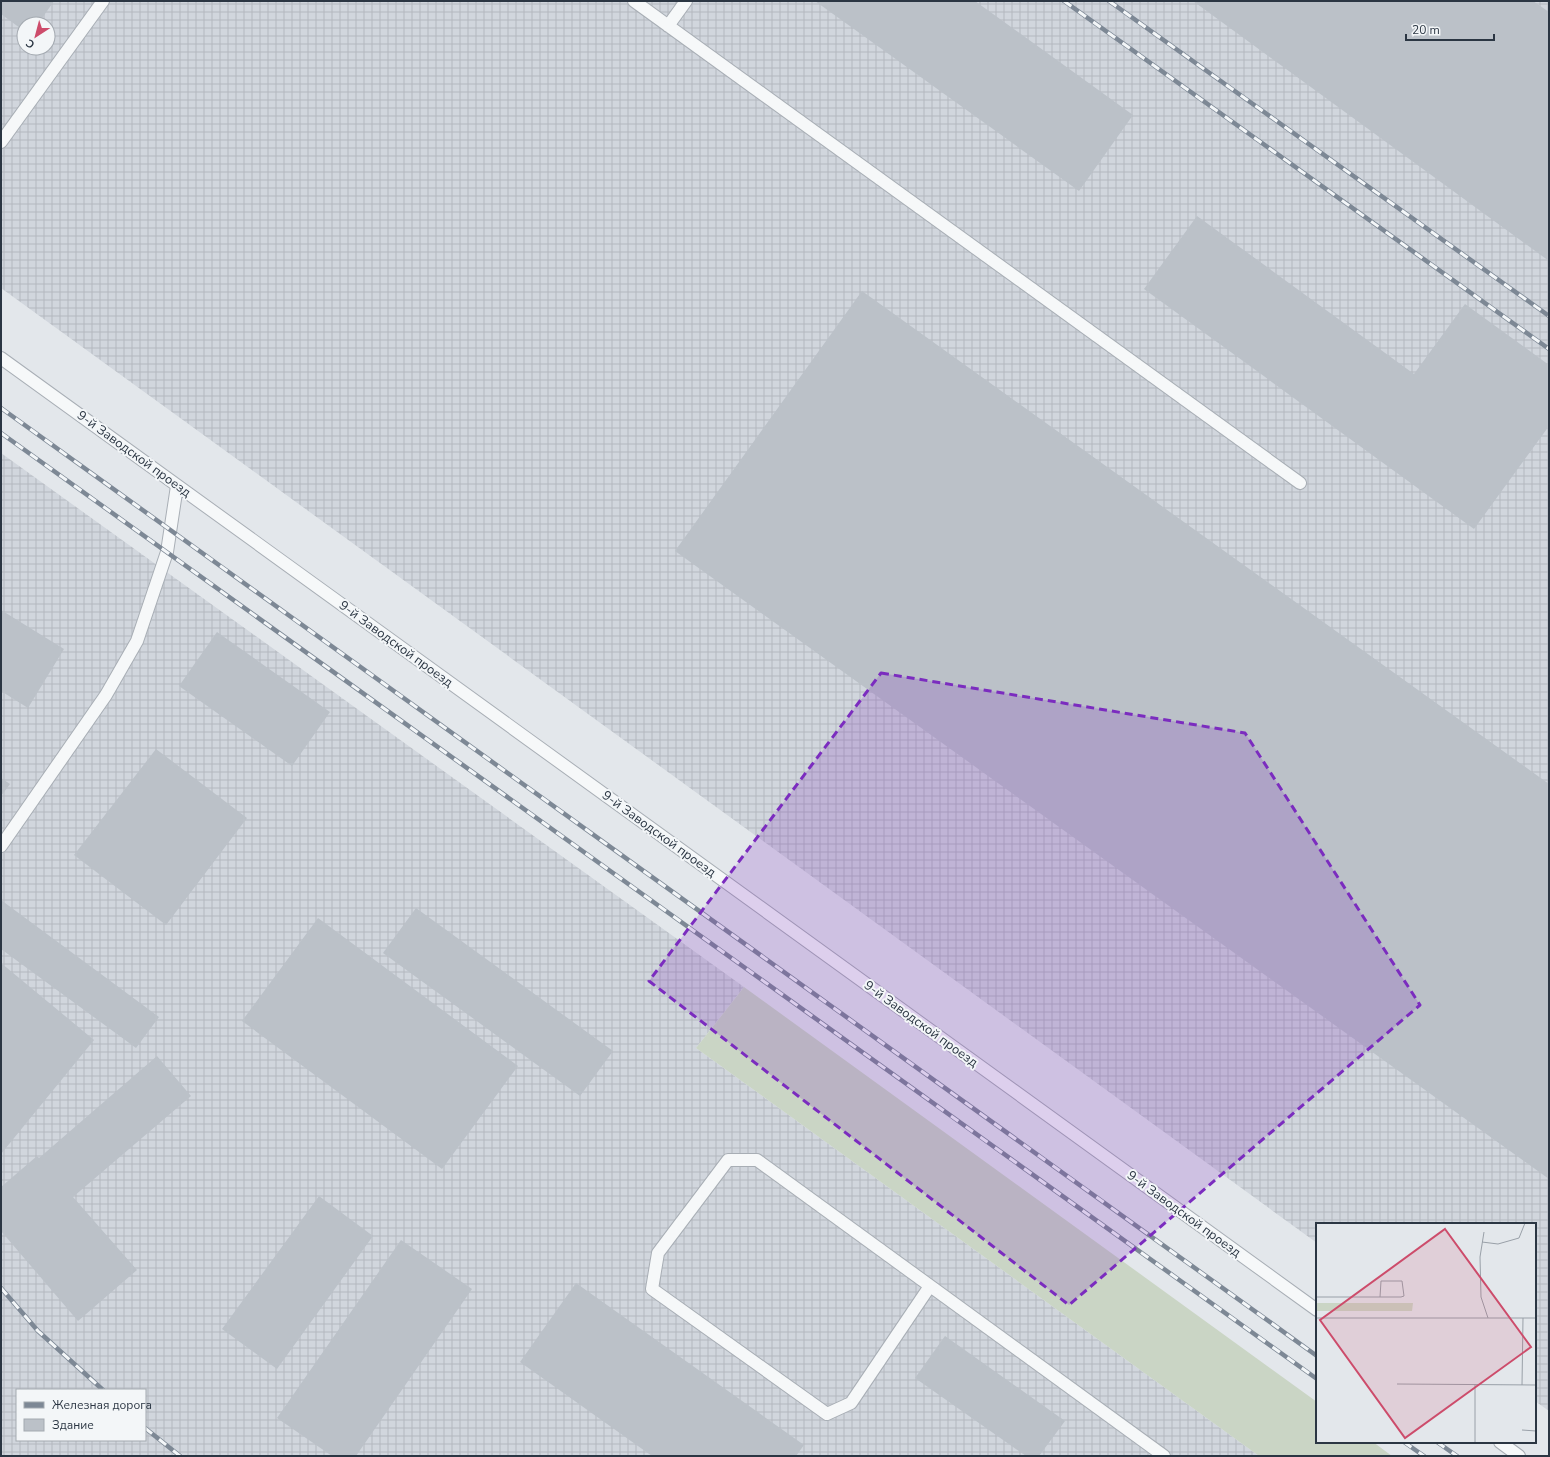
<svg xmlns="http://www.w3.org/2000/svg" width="1550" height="1457" font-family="'Nunito Sans',sans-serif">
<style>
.industrial{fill:url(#industrial-grid);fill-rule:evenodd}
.grass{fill:#cad5c5}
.building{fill:#bbc1c8}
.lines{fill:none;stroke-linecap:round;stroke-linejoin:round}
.service-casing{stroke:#a8aeb5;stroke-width:14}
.service{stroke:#f6f8f9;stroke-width:12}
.rail-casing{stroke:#7d8895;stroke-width:4.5}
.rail{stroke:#f3f6f8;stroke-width:3;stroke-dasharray:9;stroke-linecap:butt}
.marked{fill:#7b2cbf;fill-opacity:0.2;stroke:#7b2cbf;stroke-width:3;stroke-dasharray:8 5;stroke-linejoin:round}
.labels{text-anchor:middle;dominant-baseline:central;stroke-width:4;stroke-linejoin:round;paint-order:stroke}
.street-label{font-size:13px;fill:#2b3643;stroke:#f3f6f8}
.inset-road{fill:none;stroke:#99a0a8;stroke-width:1}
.view{fill:#cd4c6b;fill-opacity:0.15;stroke:#cd4c6b;stroke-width:2}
.inset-edge{fill:none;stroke:#2b3643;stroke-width:2}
</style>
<defs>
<pattern id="industrial-grid" width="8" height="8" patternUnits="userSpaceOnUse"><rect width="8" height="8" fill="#d1d6dd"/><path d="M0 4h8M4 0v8" fill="none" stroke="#b4b8bf"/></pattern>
</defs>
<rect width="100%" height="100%" fill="#e3e7eb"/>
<path class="industrial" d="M1,1h1548v1410l-14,-10v-177h-218v19l-1316,-955zM24,24h24v24h-24z
M1,453l743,534 -48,61 563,408h-1258zM17,1390h128v50h-128z"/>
<path class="grass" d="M744,987l573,415v40h56l19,14h-133l-563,-408z"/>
<path class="building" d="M1,1h53l-16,23h-14v7l-23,-17z
M815,1h160l158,114 -54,76z
M1193,1h340l16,11v249z
M1197,216l217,158 51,-70 84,61v61l-75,103 -330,-240z
M862,291l687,493v395l-874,-628z
M1,610l63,39 -36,59 -27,-17z
M217,632l113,80 -38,54 -113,-80z
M156,749l91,69 -81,107 -92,-70z
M1,778l9,6 -9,12z
M1,900l158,117 -23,31 -135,-99z
M416,908l197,143 -33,45 -197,-143z
M318,918l200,148 -76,103 -200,-148z
M1,963l93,77 -93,114z
M157,1056l34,40 -118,101 64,73 -59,51 -77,-90v-44l36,-31 2,2z
M319,1196l54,40 -96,133 -55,-40z
M401,1240l71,49 -116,167h-24l-55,-38z
M576,1283l228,162 -8,11h-144l-132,-94z
M945,1336l120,85 -26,35h-13l-111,-78z"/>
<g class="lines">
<defs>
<path id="service" d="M634,1l666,482
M668,26l18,-25
M1,142l102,-141
M1,358l1316,952
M1,846l105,-151 31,-54 30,-89 10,-66
M930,1286l-79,117 -24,11 -175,-125 6,-36 70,-93h29l407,296
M1500,1442l19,14"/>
</defs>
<use href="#service" class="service-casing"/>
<use href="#service" class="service"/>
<defs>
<path id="rail" d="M1064,1l485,348
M1109,1l440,315
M1,408l1316,948
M1,433l1316,946
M1,1288l37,43 65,59
M145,1428l35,28
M1404,1442l20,14
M1437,1442l20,14"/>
</defs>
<use href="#rail" class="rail-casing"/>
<use href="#rail" class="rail"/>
</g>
<path class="marked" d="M881,673l364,60 175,272 -351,300 -420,-324z"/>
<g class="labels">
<g class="street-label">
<text transform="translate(134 454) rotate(36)">9-й Заводской проезд</text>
<text transform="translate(396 644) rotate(36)">9-й Заводской проезд</text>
<text transform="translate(659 834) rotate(36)">9-й Заводской проезд</text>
<text transform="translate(921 1024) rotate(36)">9-й Заводской проезд</text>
<text transform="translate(1184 1214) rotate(36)">9-й Заводской проезд</text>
</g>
</g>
<g transform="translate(1316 1223)">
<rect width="220" height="220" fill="#e3e7eb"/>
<path d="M0,80h97l-1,8h-96z" fill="#cad5c5"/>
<path class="inset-road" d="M168,9l-4,25 1,40 7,21M166,19l16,2 21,-6 6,-15M0,74h85l3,-1 -2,-15h-21l-1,16M0,95h220M81,161l139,1M159,161v59M206,162l1,-67M206,207l14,1"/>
<path class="view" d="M129,6l86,118 -126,91 -85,-118z"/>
<rect width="220" height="220" class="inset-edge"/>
</g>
<rect width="1550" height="1457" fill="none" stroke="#2b3643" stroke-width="4"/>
<rect x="16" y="1389" width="130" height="52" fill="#f3f6f8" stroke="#a3a9b0"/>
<rect x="24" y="1402" width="20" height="6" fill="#7d8895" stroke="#a3a9b0"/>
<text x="52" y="1409" font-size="12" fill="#2b3643">Железная дорога</text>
<rect x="24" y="1419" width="20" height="12" fill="#bbc1c8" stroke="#a3a9b0"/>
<text x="52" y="1429" font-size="12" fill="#2b3643">Здание</text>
<g transform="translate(36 36) rotate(216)"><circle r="19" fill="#f3f6f8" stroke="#a3a9b0"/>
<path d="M0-3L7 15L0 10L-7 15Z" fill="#cd4c6b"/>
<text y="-6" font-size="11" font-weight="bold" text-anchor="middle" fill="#2b3643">С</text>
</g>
<path d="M1406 34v6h88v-6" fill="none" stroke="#2b3643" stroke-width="2"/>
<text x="1412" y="34" font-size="12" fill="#2b3643" stroke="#f3f6f8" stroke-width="3" paint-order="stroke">20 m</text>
</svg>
